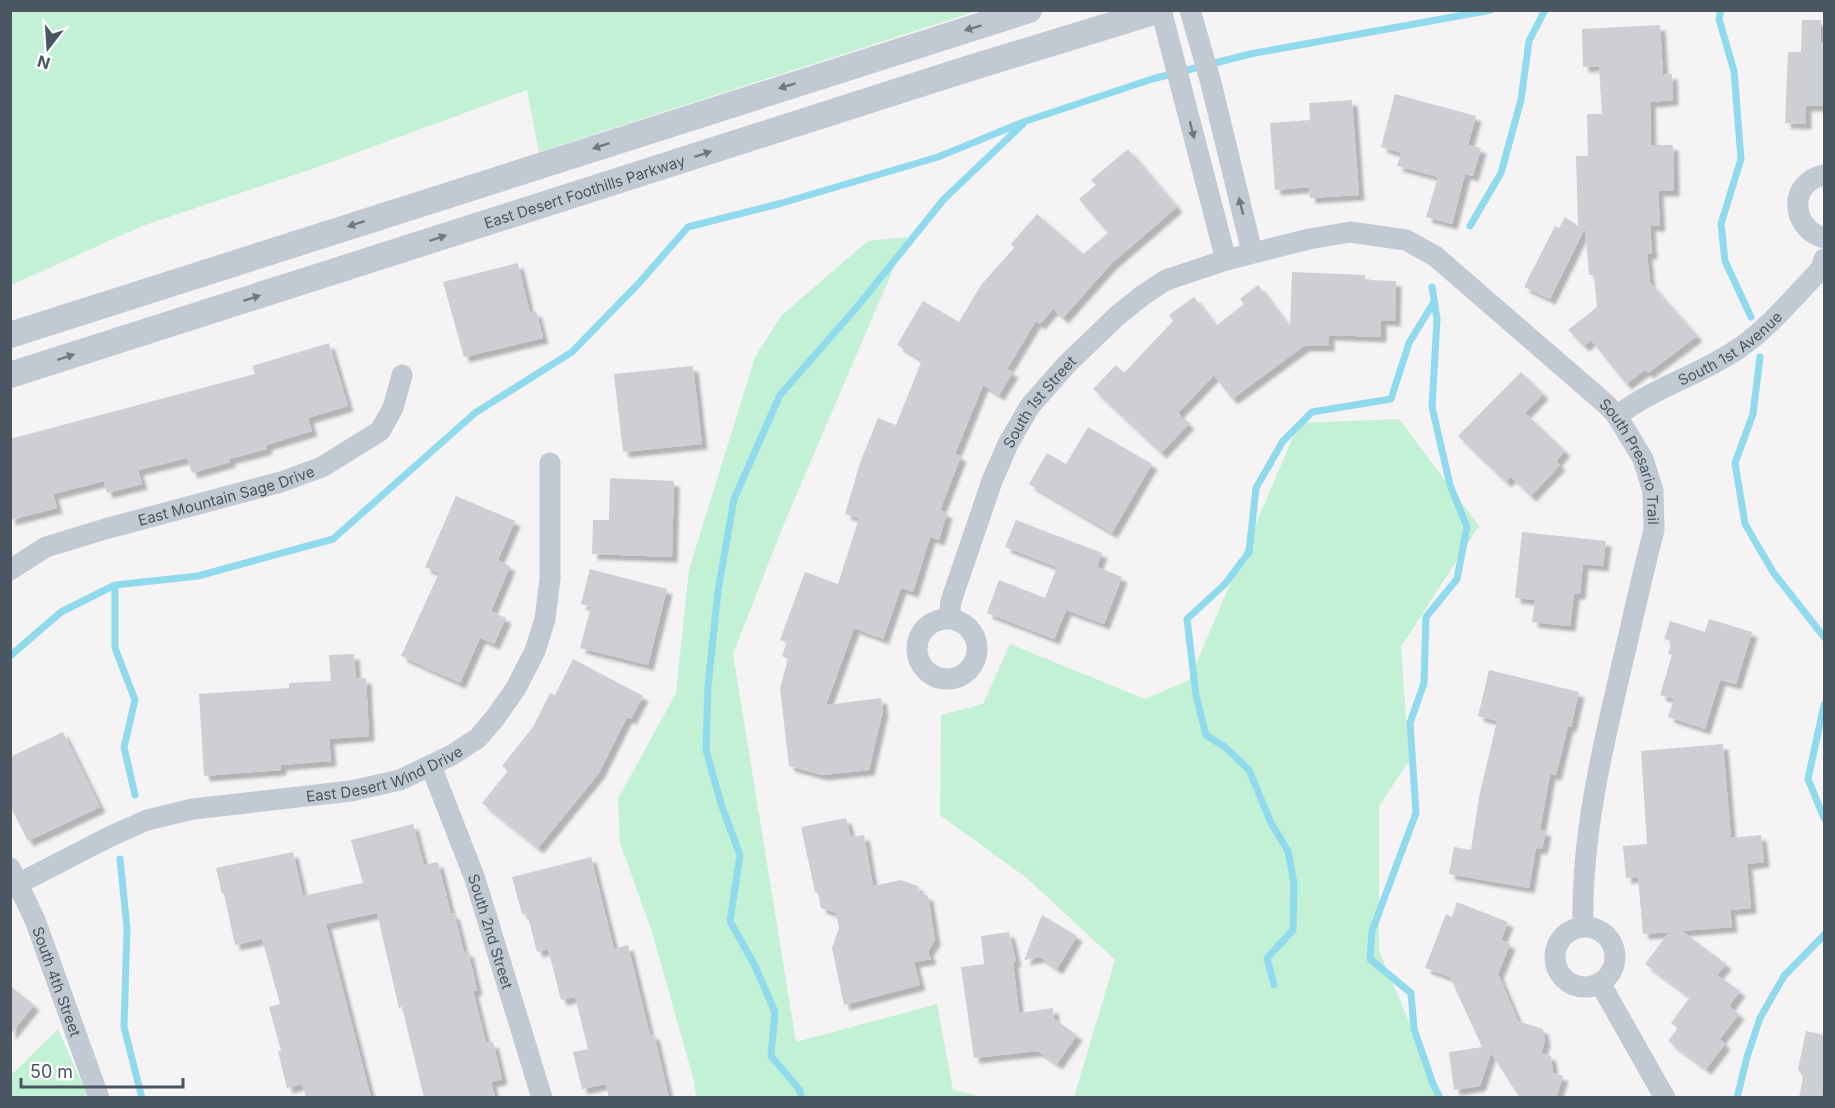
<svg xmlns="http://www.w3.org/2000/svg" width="1835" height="1108" font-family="Inter,sans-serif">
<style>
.green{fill:#c3f1d5}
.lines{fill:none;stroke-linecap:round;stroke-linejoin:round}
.stream{stroke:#90daee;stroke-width:7}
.building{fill:#cdcfd5;filter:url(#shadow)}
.minor{stroke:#c1cad2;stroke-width:21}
.tertiary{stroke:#c1cad2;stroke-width:26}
.oneway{fill:#6e7983}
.labels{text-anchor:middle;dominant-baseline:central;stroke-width:4.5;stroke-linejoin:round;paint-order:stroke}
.street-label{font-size:15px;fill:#4a5661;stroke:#fff}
</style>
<defs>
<filter id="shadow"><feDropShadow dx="5.5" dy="5.5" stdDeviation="1.5" flood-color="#0004"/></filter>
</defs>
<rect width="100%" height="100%" fill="#f5f3f3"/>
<path class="green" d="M10,11l1,-1 966,1 -438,141 -12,-62 -212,78 -173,58 -131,59z
M907,237l-124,289 -50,128 63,388 141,-38 16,86 31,7h-288l-2,-16 -42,-149 -32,-89 -2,-44 58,-106 13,-123 66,-213 27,-42 86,-74z
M1399,419l80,107 -78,121 8,114 -30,45v145l62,146h-367l41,-137 -87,-81 -88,-64 1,-100 42,-11 27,-60 135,55 44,-19 110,-257z
M58,1029l30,68 -77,1v-23z"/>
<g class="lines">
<path class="stream" d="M1721,10l-2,9 15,52 7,88 -20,65 4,37 26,56
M1470,226l31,-53 20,-73 8,-59 16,-31
M1432,287l5,32 -5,88 18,78 17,42 -10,52 -31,38 -2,66 -14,40 6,90 -44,118 -2,28 41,34 3,36 19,55 7,14
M1760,357l-7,57 -18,49 10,61 28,48 51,65
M115,585v63l20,52 -11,47 11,48
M10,656l51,-44 54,-27 83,-9 135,-37 142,-126 97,-61 67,-69 49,-56 94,-24 156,-46 88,-36 126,-42 98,-25 241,-44
M1824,705l-16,74 16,39
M120,859l7,69 -3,99 18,71
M1274,985l-7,-27 26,-28 1,-46 -6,-33 -17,-28 -22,-53 -24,-23 -19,-12 -10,-40 -9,-76 38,-35 24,-32 7,-64 27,-47 29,-29 79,-13 18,-56 25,-41
M802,1098l-3,-9 -28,-33 4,-44 -20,-46 -25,-45 10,-66 -18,-48 -16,-57 2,-64 10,-95 16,-92 46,-104 77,-88 87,-108 78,-74
M1737,1098l10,-41 13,-39 24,-42 40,-41"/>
</g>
<path class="building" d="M1802,20h19v22h3v64h-18v18l-21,-1 3,-71h13z
M1660,25l3,50 9,-1 1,26 -23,2 1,43h22l1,46h-16l2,35h-10l2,28h-5l3,29 47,53 -49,37 -3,-3 -19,14 -35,-44 -7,6 -16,-16 29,-23 -3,-32h-5l-4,-47 -35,71 -26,-12 31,-61 4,2 6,-11 13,9 -2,-70h12l-1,-42h15l-3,-48 -16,1 -1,-38z
M1395,94l81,22 -8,29 13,3 -8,28 -8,-2 -13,50 -26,-7 12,-40 -41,-11 4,-13 -20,-6z
M1352,100l7,95 -49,3 -1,-11 -34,3 -5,-67 40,-3 -1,-17z
M1128,149l49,58 -66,57 -48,54 -10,-9 -13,15 -4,-3 -29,48 6,3 -14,23 -16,-10 -28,69 6,2 -21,54 7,3 -8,27 -9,-3 -17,55 -12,-4 -18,51 -29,-11 -28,77 55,-7 2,12 -14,60 -47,5 -33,-9 -9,-78 8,-29 -6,-3 5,-14 -7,-2 25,-68 33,12 21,-66 -14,-4 15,-51 18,-45 18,7 26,-65 -25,-15 26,-44 36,21 22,-37 33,-37 -3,-4 26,-30 46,40 25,-21 -29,-34 17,-14 -5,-5z
M518,263l12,50 6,-2 7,27 -79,19 -21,-75z
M1292,272l73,3v5l31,1 -1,40 -14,-1v17l-52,-2v11h-25l-72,53 -18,-24 -36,38 11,11 -28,29 -68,-64 23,-24 8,8 49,-52 -4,-6 25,-18 22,29 28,-22 -4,-5 18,-14 32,43z
M329,343l19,63 -40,12 4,13 -46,14 1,4 -38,10 1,3 -38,11 -5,-15 -49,12 4,14 -35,9 -3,-12 -51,13 4,14 -47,12v-81l245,-65 -3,-8z
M693,366l9,78 -79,8 -9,-78z
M1521,372l22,22 -18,19 40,38 -9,10 4,4 -29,31 -20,-19 -5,5 -48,-46z
M1088,427l64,37 -40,69 -83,-49 18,-31 19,11z
M610,478l64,3 -2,76 -80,-3 1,-34h16z
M456,496l59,25 -17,39 12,6 -19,45 15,7 -12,26 -14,-6 -20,45 -59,-27 38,-83 -14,-6z
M1016,520l86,33 -5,14 25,10 -18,47 -38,-14 -12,29 -67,-26 12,-33 46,18 12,-31 -52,-20z
M1522,532l84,9 -3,25 -20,-2 -3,30h-6l-4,32 -38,-4 3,-22 -20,-2z
M590,569l77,20 -19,76 -68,-17 11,-41 -10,-3z
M1709,619l43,13 -16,52 -16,-4 -15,49 -37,-12 6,-18 -14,-4 12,-40 -4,-1 4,-13 -8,-2 6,-18 35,11z
M354,654l2,25 10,-1 3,58 -40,3 2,22 -50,4v5l-77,6 -5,-82 90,-6v-5l42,-2 -2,-26z
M573,659l70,37 -12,23 -4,-2 -28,56 -61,75 -56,-45 26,-32 -6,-5 31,-39 17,-34 5,2z
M1489,670l90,22 -8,35 -3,-1 -12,49 -6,-1 -10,56 6,1 -4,18 -6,-1 -7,40 -80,-14 5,-27 17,3 8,-53 18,-76 -19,-5z
M63,732l37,75 -72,34 -18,-35v-49z
M1723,744l8,94 30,-3 3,27 -17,2 4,44 -21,2 2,17 -50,4 44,33 -9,11 23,16 -11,15 10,8 -19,25 5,5 -19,25 -38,-28 10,-13 -7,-5 19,-26 -45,-33 24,-32 -26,2 -5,-57 -12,1 -3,-32 24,-2 -6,-93z
M846,818l5,19 13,-2 9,51 28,-6 17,6 2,7 8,3 7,44 -7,11 3,8 -17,3 6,23 -76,20 -12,-57 7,-20 -3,-15 -15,-5 -3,-15 -3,-1 -14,-65z
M413,824l11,41 14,-3 13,52 3,-1 10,39 4,-1 9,39 -4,1 13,52 7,-1 9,37 -11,3 4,16h-71l-22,-91 -3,1 -22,-95 -51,11 45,174h-65l-4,-14 -15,4 -9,-37h3l-12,-44 11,-3 -18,-65 -27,6 -11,-51h-2l-6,-26 77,-16 10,44 60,-13 -12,-43z
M591,857l23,92 14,-4 22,90 4,-1 15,64h-60l-3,-14 -24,5 -9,-37 15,-3 -13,-52 -14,3 -13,-51 -11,3 -10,-39 -5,1 -10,-37z
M1457,902l51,20 -7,18 9,4 -12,30 20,47 25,8 2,12 -4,12 10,3 2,17 10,3 -7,22h-36l-29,-45 -11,33 -26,4 -5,-38 33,-5 -32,-70 -25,-9 21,-54 6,3z
M1042,915l35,21 -20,33 -17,-12 -16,3z
M1009,932l7,29 -3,1 6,51 34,-5 1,11 23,16 -20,29 -19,-13 -64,7 -13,-91 23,-3 -3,-28z
M10,986l24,19 -24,30z
M1806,1031l18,4v58l-6,5h-19l4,-21 -5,-8z"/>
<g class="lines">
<g class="minor">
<path d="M1161,10l65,250"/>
<path d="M1190,10l21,73 41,169"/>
<path d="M1824,175c-36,7 -34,53 0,63"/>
<path id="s1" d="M1617,416c37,-29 83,-41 121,-67 32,-22 57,-53 83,-80l3,-10"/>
<path id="s2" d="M10,570l36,-23 59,-18 176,-47 41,-15 58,-36 13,-23 9,-33"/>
<path id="s3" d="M949,619l2,-18 41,-120 16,-37 22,-38 37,-42 50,-48 26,-21 23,-15 60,-20 83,-21 41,-7 56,8 29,16 172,149 10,11 26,43 10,32 1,39c-12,46 -22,92 -33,139 -20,85 -40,170 -38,258"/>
<circle cx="947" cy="649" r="30"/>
<path id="s4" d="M431,766l44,113 67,219"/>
<path id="s5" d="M10,868l25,52 64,178"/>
<path id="s6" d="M10,888l99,-51 38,-17 46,-11 158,-18 49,-11 52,-25 26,-17 17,-20 21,-30 19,-37 10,-32 5,-40v-116"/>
<circle cx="1585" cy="957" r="30"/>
<path d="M1600,983l65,115"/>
</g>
<g class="tertiary">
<path d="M10,335l1019,-325"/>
<path id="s7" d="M10,375l954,-305 196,-60"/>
</g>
</g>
<defs><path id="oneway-solid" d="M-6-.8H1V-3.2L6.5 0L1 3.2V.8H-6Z" transform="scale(1.5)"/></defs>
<g class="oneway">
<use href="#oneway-solid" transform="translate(973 28) rotate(163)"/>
<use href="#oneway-solid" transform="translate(787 86) rotate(163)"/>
<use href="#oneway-solid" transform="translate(1192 130) rotate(76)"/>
<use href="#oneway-solid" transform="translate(601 146) rotate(162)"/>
<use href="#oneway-solid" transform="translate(703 154) rotate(-18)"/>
<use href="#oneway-solid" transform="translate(1241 206) rotate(-104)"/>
<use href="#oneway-solid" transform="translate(356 224) rotate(162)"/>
<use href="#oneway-solid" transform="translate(438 238) rotate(-18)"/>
<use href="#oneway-solid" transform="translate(252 298) rotate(-18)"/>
<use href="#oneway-solid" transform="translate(66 357) rotate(-18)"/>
</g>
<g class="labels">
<g class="street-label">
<text stroke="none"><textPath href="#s7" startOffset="603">East Desert Foothills Parkway</textPath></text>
<text stroke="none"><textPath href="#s1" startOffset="132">South 1st Avenue</textPath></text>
<text stroke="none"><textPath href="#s3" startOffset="238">South 1st Street</textPath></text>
<text stroke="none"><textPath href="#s3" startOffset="986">South Presario Trail</textPath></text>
<text stroke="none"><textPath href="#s2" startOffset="230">East Mountain Sage Drive</textPath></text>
<text stroke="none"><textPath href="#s6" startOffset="396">East Desert Wind Drive</textPath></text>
<text stroke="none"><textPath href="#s4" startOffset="176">South 2nd Street</textPath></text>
<text stroke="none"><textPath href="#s5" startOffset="123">South 4th Street</textPath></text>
</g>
</g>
<rect width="1835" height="1108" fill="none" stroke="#4a5661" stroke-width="24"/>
<g transform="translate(48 48) rotate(197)" stroke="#ffffff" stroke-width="4.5" paint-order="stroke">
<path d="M0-4.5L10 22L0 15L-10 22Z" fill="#4a5661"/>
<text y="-9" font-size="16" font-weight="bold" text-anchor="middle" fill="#4a5661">N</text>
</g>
<path d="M21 1078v9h162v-9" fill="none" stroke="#4a5661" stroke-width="3"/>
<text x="30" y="1078" font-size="18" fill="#4a5661" stroke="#ffffff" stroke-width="4.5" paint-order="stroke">50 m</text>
</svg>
